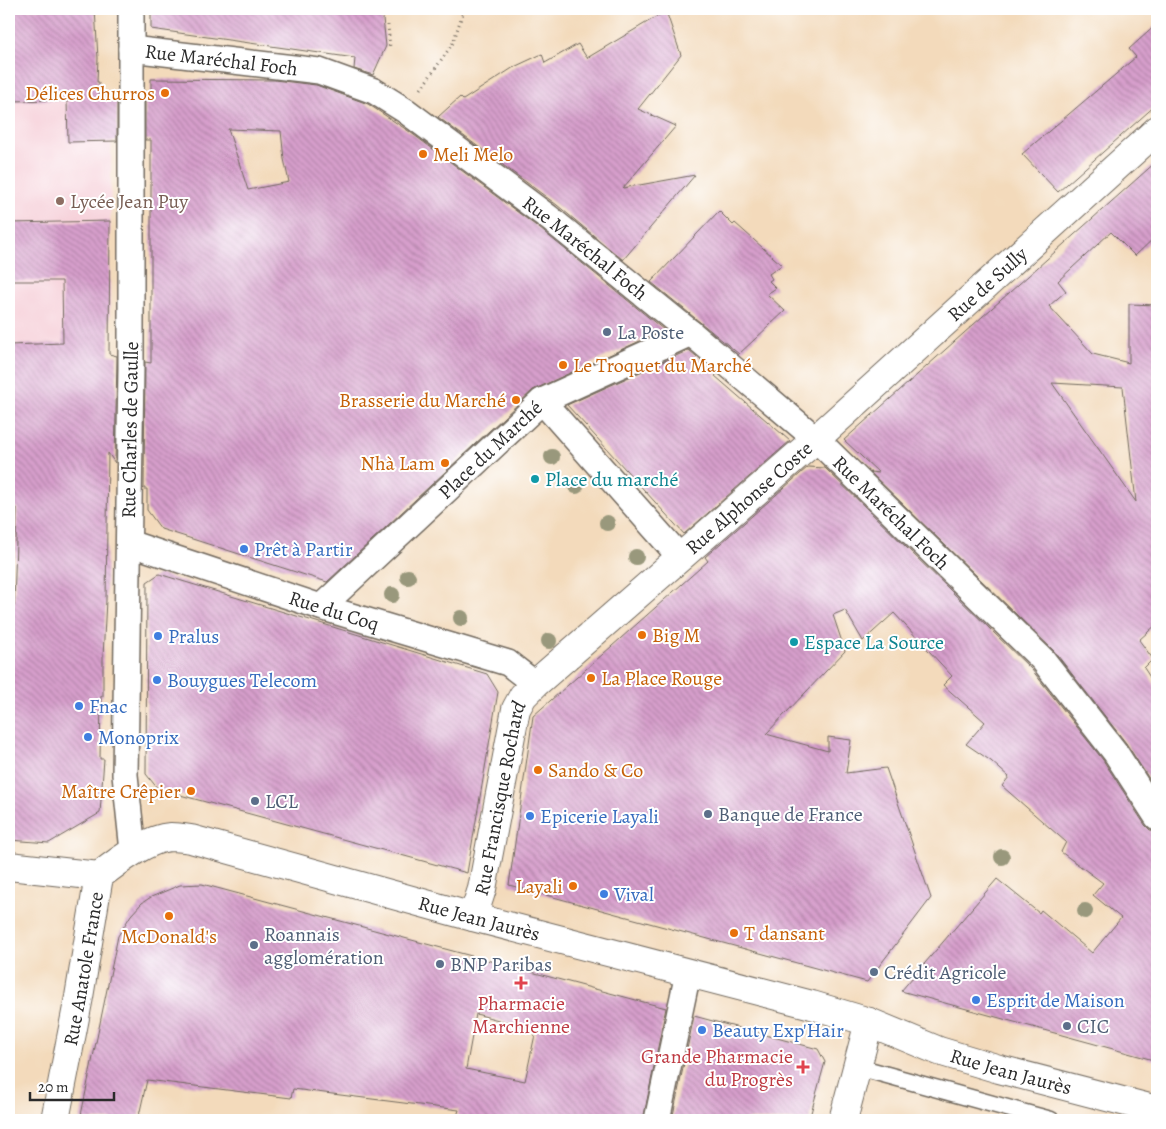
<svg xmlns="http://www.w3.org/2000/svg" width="1166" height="1129" font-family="Alegreya,serif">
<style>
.built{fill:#f6cfd8}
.building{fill:url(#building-back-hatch);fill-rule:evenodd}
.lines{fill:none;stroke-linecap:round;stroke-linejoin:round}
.service-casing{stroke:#71685d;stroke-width:19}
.pedestrian-casing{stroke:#71685d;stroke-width:28}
.minor-casing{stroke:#71685d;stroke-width:30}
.tertiary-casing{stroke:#71685d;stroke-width:30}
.path{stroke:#71685d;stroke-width:3;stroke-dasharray:1 4;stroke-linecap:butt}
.service{stroke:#fff;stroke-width:16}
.pedestrian{stroke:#fff;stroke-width:25}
.minor{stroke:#fff;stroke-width:28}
.tertiary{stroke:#fff;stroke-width:28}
.tree{fill:#99987b}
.food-dot{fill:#e8710a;stroke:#fff;stroke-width:2}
.education-dot{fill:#8d6e63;stroke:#fff;stroke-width:2}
.service-dot{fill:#5c6f8a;stroke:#fff;stroke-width:2}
.culture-dot{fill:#0f9aa8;stroke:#fff;stroke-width:2}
.shop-dot{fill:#3f7fe0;stroke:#fff;stroke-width:2}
.health-dot{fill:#e0444e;stroke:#fff;stroke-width:2}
.labels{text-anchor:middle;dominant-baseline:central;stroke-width:4;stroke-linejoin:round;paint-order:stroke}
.street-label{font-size:20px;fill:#2b2b2b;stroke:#fff}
.food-label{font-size:20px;fill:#c56008;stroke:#fff;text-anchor:start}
.education-label{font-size:20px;fill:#785e54;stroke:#fff;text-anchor:start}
.service-label{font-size:20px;fill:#4e5e75;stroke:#fff;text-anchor:start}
.culture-label{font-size:20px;fill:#0d838f;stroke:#fff;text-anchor:start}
.shop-label{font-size:20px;fill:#366cbe;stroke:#fff;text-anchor:start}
.health-label{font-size:20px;fill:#be3a42;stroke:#fff}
</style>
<defs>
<pattern id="building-back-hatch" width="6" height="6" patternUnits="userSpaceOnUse" patternTransform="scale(1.25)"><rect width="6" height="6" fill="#d79fcc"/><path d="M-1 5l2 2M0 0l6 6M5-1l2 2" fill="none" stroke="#af82a6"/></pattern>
</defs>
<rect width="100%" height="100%" fill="#fff"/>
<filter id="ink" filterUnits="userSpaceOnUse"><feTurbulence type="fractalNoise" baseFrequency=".02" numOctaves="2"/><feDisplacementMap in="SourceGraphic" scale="10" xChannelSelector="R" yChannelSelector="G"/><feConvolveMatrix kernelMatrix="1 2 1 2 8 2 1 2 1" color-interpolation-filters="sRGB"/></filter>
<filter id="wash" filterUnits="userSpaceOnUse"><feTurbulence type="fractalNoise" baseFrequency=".0096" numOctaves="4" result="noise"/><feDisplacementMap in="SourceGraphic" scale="20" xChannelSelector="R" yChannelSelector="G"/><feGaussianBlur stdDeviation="1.12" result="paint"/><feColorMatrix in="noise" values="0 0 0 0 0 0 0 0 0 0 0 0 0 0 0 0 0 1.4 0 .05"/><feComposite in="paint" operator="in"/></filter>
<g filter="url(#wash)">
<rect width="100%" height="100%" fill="#f3dabb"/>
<path class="built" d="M99,95l13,1 -3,245 -100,4v-244l58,-1z"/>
<g id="blocks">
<path class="building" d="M9,9h86l3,49 -1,24h2v13l18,1v45l-49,1 -1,-42 -58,1z
M151,9h231l4,37 -13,29 -19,-6 1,-11 -204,-29z
M666,11l15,44 -43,54 38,17 -53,62 72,-13 -72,85 -66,-55 -119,-88 22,-20 3,3 51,-33 28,-13 3,9 33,-19 9,14z
M1157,24v80l-99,88 -36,-38 114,-97 -7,-8z
M151,79l123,1 42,5 52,19 42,28 129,96 125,102 -131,60 -206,192 -166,-53 -14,-19v-21h-3l1,-127 6,1v-223h-6v-43h6zM228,129l53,2 3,28 5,23 -41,8z
M1157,161v74l-22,21 -24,-24 -53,49 8,10 -17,15 44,48 36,9v-59l28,1v319l-18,16 14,19 -9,9 13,20v103l-31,-48 -72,-92 -184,-179 9,1 -35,-33zM1052,383l71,4 13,115z
M719,211l14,14 2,-2 47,42 -13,9 3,5 -3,2 7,7 -9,6 18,17 -46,43 -88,-72z
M110,221l-1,133 8,2 -2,107 -7,-10 -2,147 -3,57v39h-2l-1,63h4l-4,54 -51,30 -40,-3v-234h5l3,-98h-8l2,-91h-2v-72l54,-2 -1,-62h-53v-58z
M689,350l28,24 -2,2 75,65 -106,93 -117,-129z
M808,467l17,1 207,202 71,90 42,65 5,5 7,1v230l-256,-70 96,-112 42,34 2,-3 51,43 29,-35 -28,-23 10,-12 -42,-31 5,-10 -64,-56 7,-9 -18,-16 -25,-17 19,-22 -42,-37 9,-9 -58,-63 -31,28 -18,-31 -12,5 12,36 -79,83 62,17v-14l23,3 -5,33 40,-5 45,130 -64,84 -358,-97 24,-169 175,-155 -3,-4z
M159,574l328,100 11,18 -31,181 -309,-84 -12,-15 1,-192z
M202,884l464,124 -23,112h-168l-18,-4 2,-6 -166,-21 -2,9 -144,-18 -9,40h-58l38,-184 13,-21 11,-12 9,-6 29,-12zM476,1014l60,16 -11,51 -59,-12z
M694,1016l124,33 7,13 -16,58h-137z"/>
</g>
</g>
<g filter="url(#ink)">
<use href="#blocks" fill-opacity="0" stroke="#71685d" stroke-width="1"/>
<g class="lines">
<defs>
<path id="service" d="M858,1067l193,53"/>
<g id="pedestrian">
<path d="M131,9v359l-6,407 8,76"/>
<path id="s1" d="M131,49l188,22 55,20 32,20 142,106 143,116 125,106 227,221 72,92 42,65"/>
<path d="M542,401l138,156"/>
<path id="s2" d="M129,543l192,64 187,56 27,21"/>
<path id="s3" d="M321,607l221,-206 149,-68"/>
<path d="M657,1120l31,-147"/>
</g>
<g id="minor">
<path id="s4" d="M473,917l9,-28 34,-180 7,-13 12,-12 281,-245 341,-309"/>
<path d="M843,1120l26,-98"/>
</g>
<g id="tertiary">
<path d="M9,866l90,10"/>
<path id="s5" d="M99,876c18,-14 49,-38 72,-39 6,0 13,1 20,2l282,78 339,88 57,17 70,29 60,18 158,41"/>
<path id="s6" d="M55,1120l24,-123 20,-121"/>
</g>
</defs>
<use href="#service" class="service-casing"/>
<use href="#pedestrian" class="pedestrian-casing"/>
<use href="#minor" class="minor-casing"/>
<use href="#tertiary" class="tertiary-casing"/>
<path class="path" d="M388,25l2,24
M421,89l32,-46 11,-34"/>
<use href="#service" class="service"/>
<use href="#pedestrian" class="pedestrian"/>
<use href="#minor" class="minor"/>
<use href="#tertiary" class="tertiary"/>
</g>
<g class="tree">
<circle cx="552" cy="457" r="8"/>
<circle cx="576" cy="486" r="8"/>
<circle cx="607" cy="523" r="8"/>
<circle cx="636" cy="557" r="8"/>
<circle cx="408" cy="577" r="8"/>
<circle cx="392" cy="595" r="8"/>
<circle cx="461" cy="618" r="8"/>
<circle cx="549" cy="641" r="8"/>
<circle cx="1002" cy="857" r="8"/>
<circle cx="1085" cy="911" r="8"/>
</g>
</g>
<g class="food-dot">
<circle cx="165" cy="93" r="5"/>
<circle cx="423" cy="154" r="5"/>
<circle cx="563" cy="365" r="5"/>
<circle cx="516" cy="400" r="5"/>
<circle cx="445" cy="463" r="5"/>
<circle cx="642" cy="635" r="5"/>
<circle cx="591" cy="678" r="5"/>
<circle cx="538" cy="770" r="5"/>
<circle cx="191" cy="791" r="5"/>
<circle cx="573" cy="886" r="5"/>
<circle cx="169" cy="916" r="5"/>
<circle cx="734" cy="933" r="5"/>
</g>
<circle class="education-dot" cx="60" cy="201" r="5"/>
<g class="service-dot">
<circle cx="607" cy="332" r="5"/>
<circle cx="255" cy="801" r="5"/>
<circle cx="708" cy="814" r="5"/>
<circle cx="254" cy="945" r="5"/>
<circle cx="440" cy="964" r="5"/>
<circle cx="874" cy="972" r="5"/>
<circle cx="1067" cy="1026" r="5"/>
</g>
<g class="culture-dot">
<circle cx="535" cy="479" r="5"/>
<circle cx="794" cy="642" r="5"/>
</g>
<g class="shop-dot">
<circle cx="244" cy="549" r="5"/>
<circle cx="158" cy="636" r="5"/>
<circle cx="157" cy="680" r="5"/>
<circle cx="79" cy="706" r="5"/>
<circle cx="88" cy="737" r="5"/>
<circle cx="530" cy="816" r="5"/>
<circle cx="604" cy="894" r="5"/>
<circle cx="976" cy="1000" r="5"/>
<circle cx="702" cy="1030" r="5"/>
</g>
<g class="health-dot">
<path d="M518.5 975.5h5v5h5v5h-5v5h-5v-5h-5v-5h5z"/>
<path d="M800.5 1059.5h5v5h5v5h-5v5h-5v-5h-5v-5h5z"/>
</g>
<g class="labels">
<g class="street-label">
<text stroke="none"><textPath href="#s1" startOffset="91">Rue Maréchal Foch</textPath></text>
<text stroke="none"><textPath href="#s1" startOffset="511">Rue Maréchal Foch</textPath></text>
<text stroke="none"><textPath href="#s4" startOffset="848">Rue de Sully</textPath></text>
<text transform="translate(130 430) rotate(-89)">Rue Charles de Gaulle</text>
<text stroke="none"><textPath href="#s3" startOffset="231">Place du Marché</textPath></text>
<text stroke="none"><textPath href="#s4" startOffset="528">Rue Alphonse Coste</textPath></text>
<text stroke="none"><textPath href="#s1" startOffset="916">Rue Maréchal Foch</textPath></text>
<text stroke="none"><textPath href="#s2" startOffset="216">Rue du Coq</textPath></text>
<text stroke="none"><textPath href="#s4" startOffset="122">Rue Francisque Rochard</textPath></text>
<text stroke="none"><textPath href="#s5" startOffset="402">Rue Jean Jaurès</textPath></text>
<text stroke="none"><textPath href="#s6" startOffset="154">Rue Anatole France</textPath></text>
<text stroke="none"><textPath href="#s5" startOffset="956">Rue Jean Jaurès</textPath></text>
</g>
<g class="food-label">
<text x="155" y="93" text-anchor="end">Délices Churros</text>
<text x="433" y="154">Meli Melo</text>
<text x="573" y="365">Le Troquet du Marché</text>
<text x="506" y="400" text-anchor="end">Brasserie du Marché</text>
<text x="435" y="463" text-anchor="end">Nhà Lam</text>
<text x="652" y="635">Big M</text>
<text x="601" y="678">La Place Rouge</text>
<text x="548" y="770">Sando &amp; Co</text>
<text x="181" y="791" text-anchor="end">Maître Crêpier</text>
<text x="563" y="886" text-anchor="end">Layali</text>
<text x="744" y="933">T dansant</text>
<text x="169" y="936" text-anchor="middle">McDonald's</text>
</g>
<g class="education-label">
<text x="70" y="201">Lycée Jean Puy</text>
</g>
<g class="service-label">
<text x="617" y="332">La Poste</text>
<text x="265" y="801">LCL</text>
<text x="718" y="814">Banque de France</text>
<text x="264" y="934">Roannais<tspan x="264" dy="23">agglomération</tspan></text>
<text x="450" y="964">BNP Paribas</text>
<text x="884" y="972">Crédit Agricole</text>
<text x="1077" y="1026">CIC</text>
</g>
<g class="culture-label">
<text x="545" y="479">Place du marché</text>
<text x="804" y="642">Espace La Source</text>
</g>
<g class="shop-label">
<text x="254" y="549">Prêt à Partir</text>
<text x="168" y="636">Pralus</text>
<text x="167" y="680">Bouygues Telecom</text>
<text x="89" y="706">Fnac</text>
<text x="98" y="737">Monoprix</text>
<text x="540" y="816">Epicerie Layali</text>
<text x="614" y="894">Vival</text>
<text x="986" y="1000">Esprit de Maison</text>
<text x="712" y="1030">Beauty Exp'Hair</text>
</g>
<g class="health-label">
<text x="521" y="1003">Pharmacie<tspan x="521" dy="23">Marchienne</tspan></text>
<text x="793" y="1056" text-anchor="end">Grande Pharmacie<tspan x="793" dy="23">du Progrès</tspan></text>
</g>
</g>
<rect width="1166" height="1129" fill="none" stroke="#fff" stroke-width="30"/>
<path d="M30 1092v8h84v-8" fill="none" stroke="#2b2b2b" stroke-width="2.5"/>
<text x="38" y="1092" font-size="15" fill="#2b2b2b" stroke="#ffffff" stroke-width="4" paint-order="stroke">20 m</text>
</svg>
